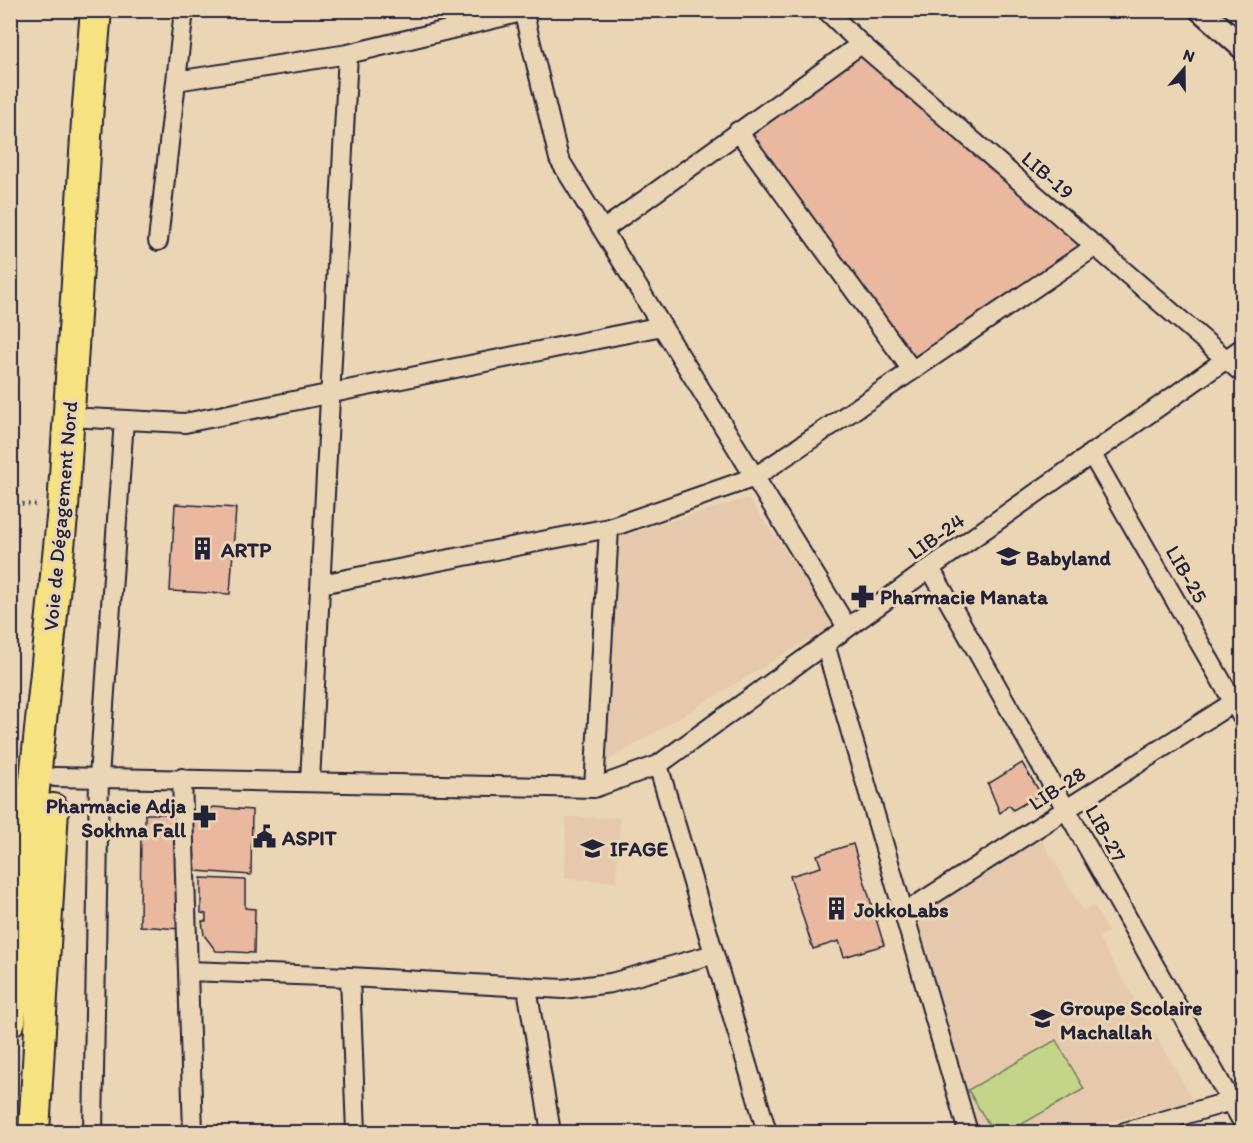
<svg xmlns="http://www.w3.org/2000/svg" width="1253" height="1143" font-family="Itim,sans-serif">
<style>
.built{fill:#e6c9ac}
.green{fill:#c4d589;stroke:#737c62;stroke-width:1.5}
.building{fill:#e9b89f;stroke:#22223b;stroke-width:1.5}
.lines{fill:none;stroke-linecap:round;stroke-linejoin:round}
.minor-casing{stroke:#22223b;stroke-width:22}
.tertiary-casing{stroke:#22223b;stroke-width:27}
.trunk-casing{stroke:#22223b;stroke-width:34}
.path{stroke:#22223b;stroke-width:4;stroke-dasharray:1.5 4.5;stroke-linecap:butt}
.minor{stroke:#ead5b4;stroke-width:18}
.tertiary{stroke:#ead5b4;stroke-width:22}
.trunk{stroke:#f7e281;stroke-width:30}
.labels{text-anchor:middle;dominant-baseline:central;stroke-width:6;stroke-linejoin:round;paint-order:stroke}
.street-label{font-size:21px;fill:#22223b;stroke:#ead5b4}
.poi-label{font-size:21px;font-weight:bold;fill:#22223b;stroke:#ead5b4;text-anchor:start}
</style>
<rect width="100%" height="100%" fill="#ead5b4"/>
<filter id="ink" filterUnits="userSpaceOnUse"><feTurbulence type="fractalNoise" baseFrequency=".0167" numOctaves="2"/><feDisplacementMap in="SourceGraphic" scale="12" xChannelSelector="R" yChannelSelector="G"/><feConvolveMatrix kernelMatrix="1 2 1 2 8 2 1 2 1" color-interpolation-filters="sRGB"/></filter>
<g filter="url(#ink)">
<path class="built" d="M748,498l88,125 -232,140 13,-226z
M566,817l54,1 -4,64 -51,-4z
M1042,840l41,71 11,-6 14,27 -10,5 96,164 -128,31h-93l-66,-217z"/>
<path class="green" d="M1056,1040l28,49 -76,43h-15l-25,-42z"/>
<path class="building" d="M861,44l235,202 -184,124 -174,-239z
M175,504l61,4 -6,86 -60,-3z
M1022,763l19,31 -28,16 -4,-5 -9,8 -12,-29z
M213,807l39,3 -1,65 -55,-4 -5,-53z
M145,814h30l4,115 -39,-3 1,-99h4z
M853,844l31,101 -40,12 -5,-16 -26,8 -23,-73 31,-9 -4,-12z
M201,878l44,2v28l10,1 -1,44 -38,-2 -12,-16 -2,-14h4v-7l-5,-1z"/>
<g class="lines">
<defs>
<path id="minor" d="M523,10l36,149 288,468
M826,10l35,34 381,329
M176,81l172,-27 182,-44
M738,131l174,239
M603,230l258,-186
M158,241l26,-231
M68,417l117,6 477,-97
M1091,453l151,264
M930,568l312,553
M321,584l288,-56 146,-51 341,-231
M825,644l143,488
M658,765l109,367
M55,777l539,11 64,-23 272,-197 312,-220
M182,778l11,354
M310,781l38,-727
M594,788l15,-260
M904,913l330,-211 8,-9
M189,971l161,6 213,12 48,-6 103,-29
M350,977l6,155
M527,988l24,144
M93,1132l6,-355 25,-357
M1125,1132l106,-31"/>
<path id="tertiary" d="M1201,10l41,37"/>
<path id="trunk" d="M10,1021l53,-513 25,-403 8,-95
M34,1132l19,-323"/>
</defs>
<use href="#minor" class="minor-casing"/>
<use href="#tertiary" class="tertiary-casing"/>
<use href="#trunk" class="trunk-casing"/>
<path class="path" d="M10,503l28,2"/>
<use href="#minor" class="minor"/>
<use href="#tertiary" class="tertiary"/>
<use href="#trunk" class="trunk"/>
</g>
</g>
<defs>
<symbol id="building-bare" viewBox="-9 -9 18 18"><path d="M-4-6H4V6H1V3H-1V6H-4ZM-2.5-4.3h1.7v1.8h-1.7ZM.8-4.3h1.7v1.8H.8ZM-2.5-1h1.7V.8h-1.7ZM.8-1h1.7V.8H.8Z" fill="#22223b" stroke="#ead5b4" stroke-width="2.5" paint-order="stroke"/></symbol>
<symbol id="school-bare" viewBox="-9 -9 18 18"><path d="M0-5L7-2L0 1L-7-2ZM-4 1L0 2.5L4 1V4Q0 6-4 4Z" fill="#22223b" stroke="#ead5b4" stroke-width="2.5" paint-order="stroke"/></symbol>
<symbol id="pharmacy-bare" viewBox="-9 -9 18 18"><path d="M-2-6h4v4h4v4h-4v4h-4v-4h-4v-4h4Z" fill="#22223b" stroke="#ead5b4" stroke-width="2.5" paint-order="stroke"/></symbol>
<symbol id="civic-bare" viewBox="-9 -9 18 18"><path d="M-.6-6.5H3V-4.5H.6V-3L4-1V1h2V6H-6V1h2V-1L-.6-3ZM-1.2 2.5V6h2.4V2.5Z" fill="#22223b" stroke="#ead5b4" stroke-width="2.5" paint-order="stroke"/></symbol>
<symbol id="university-bare" viewBox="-9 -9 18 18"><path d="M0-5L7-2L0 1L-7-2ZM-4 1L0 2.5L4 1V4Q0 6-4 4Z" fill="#22223b" stroke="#ead5b4" stroke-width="2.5" paint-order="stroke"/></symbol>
</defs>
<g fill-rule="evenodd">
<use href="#building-bare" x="186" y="532" width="33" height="33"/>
<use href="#school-bare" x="992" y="540" width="33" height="33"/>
<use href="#pharmacy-bare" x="846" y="580" width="33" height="33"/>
<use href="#pharmacy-bare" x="188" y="800" width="33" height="33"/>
<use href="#civic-bare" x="248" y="820" width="33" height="33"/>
<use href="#university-bare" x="576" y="832" width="33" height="33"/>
<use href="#building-bare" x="820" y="892" width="33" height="33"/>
<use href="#school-bare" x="1026" y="1002" width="33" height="33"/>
</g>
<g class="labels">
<g class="street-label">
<text transform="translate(1048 175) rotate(41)">LIB-19</text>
<text transform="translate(60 516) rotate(-85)">Voie de Dégagement Nord</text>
<text transform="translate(936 536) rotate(-35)">LIB-24</text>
<text transform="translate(1187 574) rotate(60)">LIB-25</text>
<text transform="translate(1057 788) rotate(-33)">LIB-28</text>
<text transform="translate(1106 833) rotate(61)">LIB-27</text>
</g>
<g class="poi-label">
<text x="221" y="549">ARTP</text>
<text x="1026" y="557">Babyland</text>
<text x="880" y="596">Pharmacie Manata</text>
<text x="186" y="805" text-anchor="end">Pharmacie Adja<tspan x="186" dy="24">Sokhna Fall</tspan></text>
<text x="282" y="837">ASPIT</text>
<text x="610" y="848">IFAGE</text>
<text x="854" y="909">JokkoLabs</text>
<text x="1060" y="1007">Groupe Scolaire<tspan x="1060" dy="24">Machallah</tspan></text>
</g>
</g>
<rect width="1253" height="1143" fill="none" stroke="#ead5b4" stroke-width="36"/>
<rect x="18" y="18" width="1217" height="1107" fill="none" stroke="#22223b" stroke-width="2" filter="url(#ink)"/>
<g transform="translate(1184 69) rotate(20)" stroke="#ead5b4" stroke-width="4.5" paint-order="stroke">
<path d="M0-4.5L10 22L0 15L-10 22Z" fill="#22223b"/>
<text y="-9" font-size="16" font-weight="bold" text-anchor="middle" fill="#22223b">N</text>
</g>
</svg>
